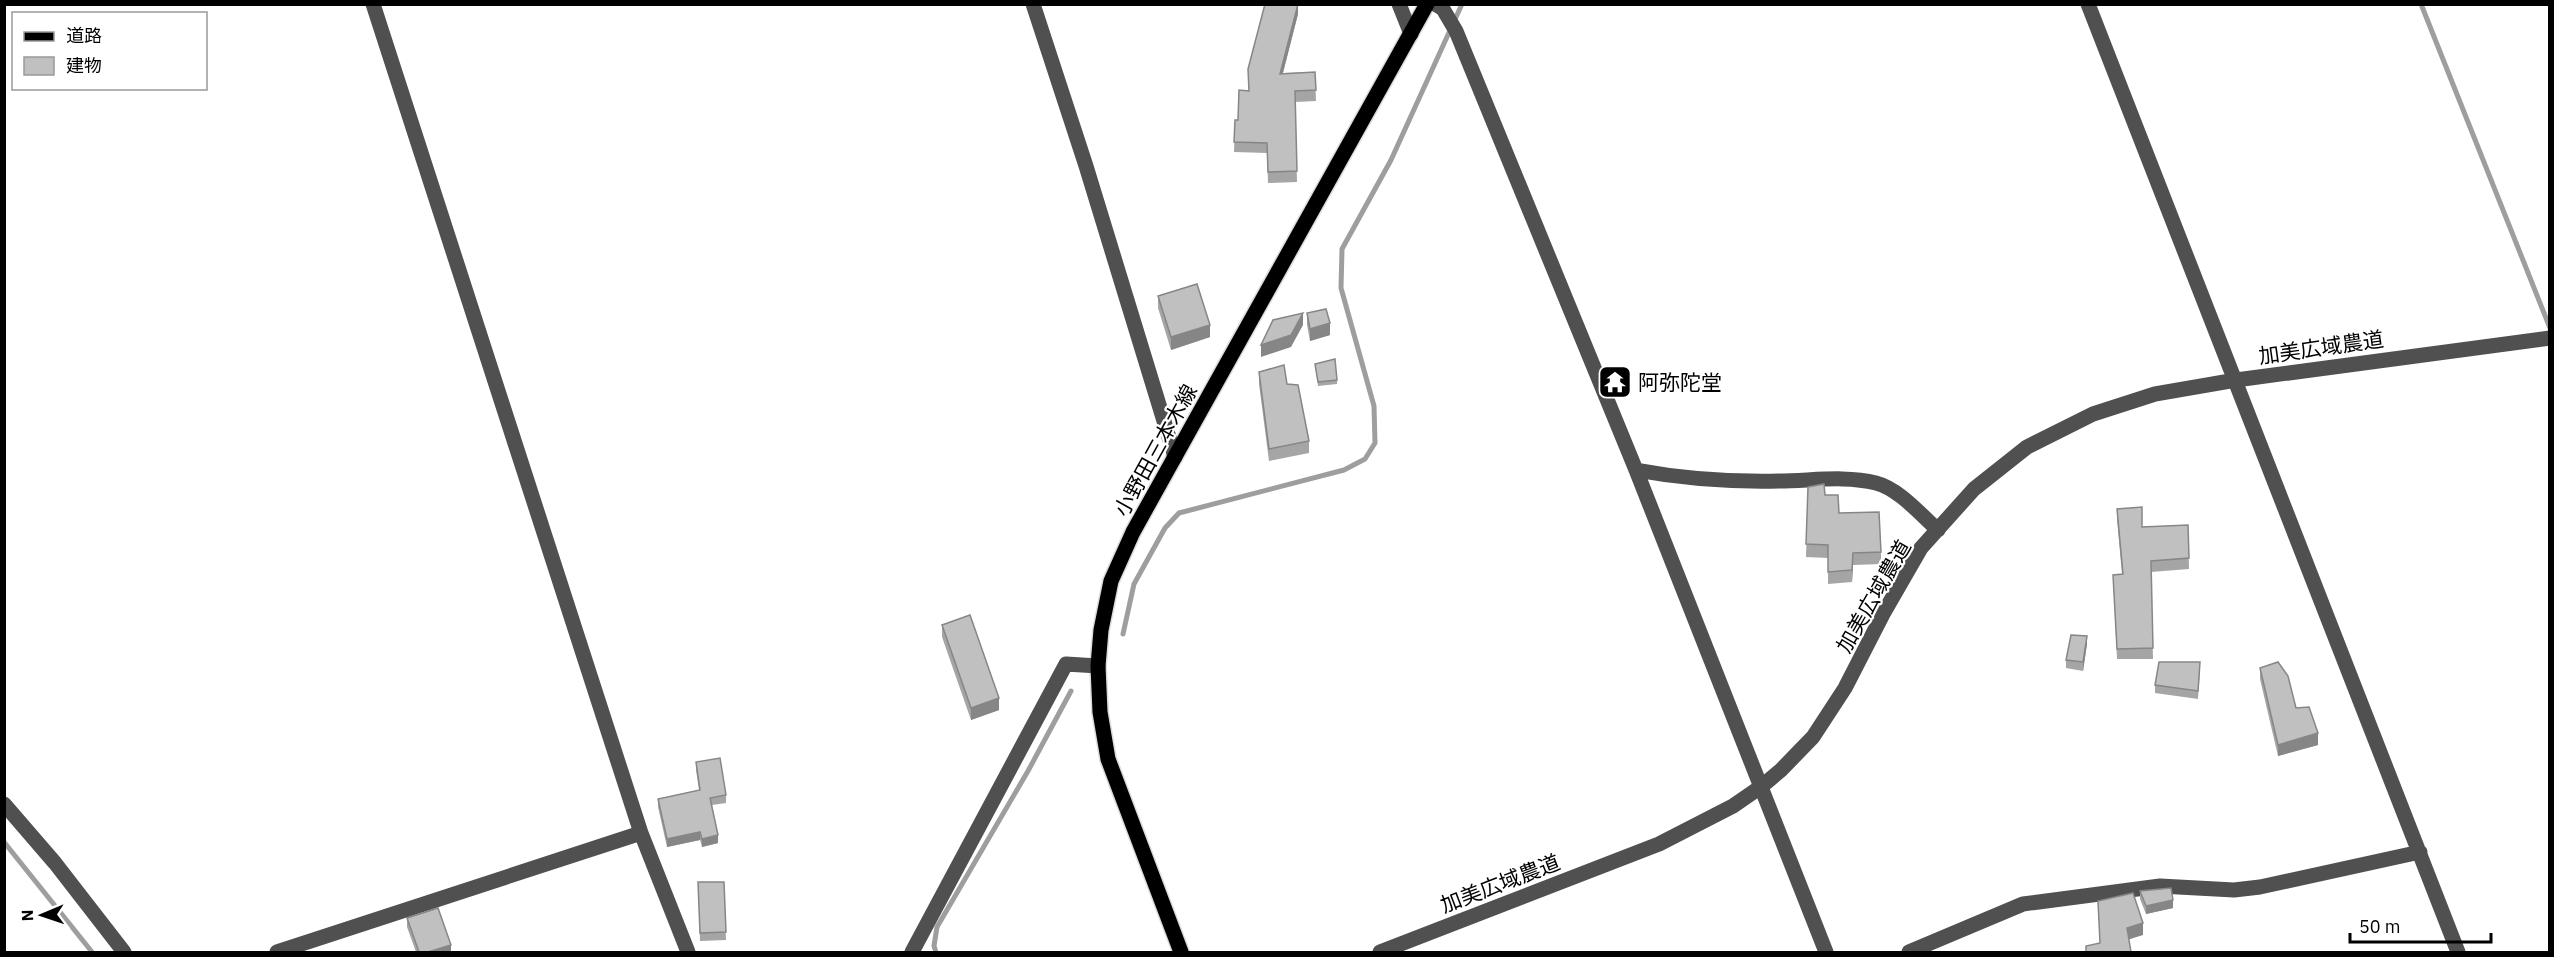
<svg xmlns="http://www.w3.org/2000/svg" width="2554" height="957" font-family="'IBM Plex Sans','Noto Sans JP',sans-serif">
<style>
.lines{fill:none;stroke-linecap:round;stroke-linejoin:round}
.stream{stroke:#9e9e9e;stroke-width:5}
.major-casing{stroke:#dbdbdb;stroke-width:18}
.minor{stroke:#505050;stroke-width:15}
.major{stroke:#000;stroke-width:15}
.wall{fill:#a5a5a5}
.shaded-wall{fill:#868686}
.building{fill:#c0c0c0;stroke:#868686;stroke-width:1.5}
.labels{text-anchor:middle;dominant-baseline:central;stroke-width:4.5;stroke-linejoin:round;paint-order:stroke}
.street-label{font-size:21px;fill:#000;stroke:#fff}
.poi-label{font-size:21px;fill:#000;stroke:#fff;text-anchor:start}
</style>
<rect width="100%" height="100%" fill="#fff"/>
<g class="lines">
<path class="stream" d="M2421,4l129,324
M1123,634l11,-50 31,-56 14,-15 165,-43 21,-11 10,-16 -1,-37 -33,-118 1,-39 49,-89 71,-156
M4,842l88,110
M936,952l-2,-6 3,-19 91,-156 43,-80"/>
<defs>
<path id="major" d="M1181,952l-73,-193 -8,-47 -2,-46 3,-36 10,-49 22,-49 294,-528"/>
</defs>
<use href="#major" class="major-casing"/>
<path class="minor" d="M373,4l268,829 47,119
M1033,4l53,162 89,291
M1399,4l12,30
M1435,4l8,5 13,22 180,439 190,482
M2088,4l370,948
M1636,470c48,9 95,12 143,11 31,0 66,-6 97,2 23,6 44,31 62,47
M4,804l51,59 69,89
M277,952l364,-119
M912,952l154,-288 32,2
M1380,952l279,-108 74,-38 29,-20 19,-16 32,-33 32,-49 38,-74 38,-66 53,-59 53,-42 66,-33 62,-20 81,-14 314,-42
M1909,952l114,-48 137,-18 74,4 26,-3 160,-35"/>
<use href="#major" class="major"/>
</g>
<path class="wall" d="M1298,14l-15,59 32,-1 1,29 -21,1 2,80 -29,1 -1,-30 -33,-1 1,-32h3l11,-29z
M1158,296l52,41 -39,13 -13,-42z
M1307,313l23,22 -20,6 -3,-16z
M1315,364l22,16v4l-19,2z
M1259,372l28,12 22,57v12l-40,8 -10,-77z
M1808,487l17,8 14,18 42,39v12l-28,1 -1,17 -24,2v-26l-22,-1z
M2117,509l25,18 46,-2 1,44 -38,3 2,87h-36l-4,-84 9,-1 -5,-55z
M942,625l57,85 -28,10 -29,-83z
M2087,644l-4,27 -17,-3v-8z
M2260,668l36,40 22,37 -40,11 -18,-77z
M2200,670l-2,29 -43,-6v-8z
M696,762l30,33v8l-14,2 6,38 -16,4 -2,-7 -33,7 -9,-40v-8l41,-9 -3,-20z
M698,882h26l2,58 -26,1z
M2140,891l33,17 -27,6 -6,-15z
M407,918l44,34h-35l-9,-25z"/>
<path class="shaded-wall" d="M1298,4v10l-18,70v-10z
M1303,313v12l-12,22 -30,10v-12z
M1330,323v12l-20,6v-12z
M1210,325v12l-39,13v-13z
M1853,553v12l-1,17v-12z
M2087,636v8l-4,27v-9z
M999,698v12l-28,10v-12z
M2318,733v12l-40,11v-11z
M700,832v8l-33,7v-8z
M718,835v8l-16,4v-8z
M2173,900v8l-27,6v-8z
M2143,923v12l-16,5v-12z
M451,945v7h-23z"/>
<path class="building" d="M1265,4h33l-18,70 35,-2 1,18 -21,1 2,80 -29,1 -1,-29 -33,-1 1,-22h3l1,-30 10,1 -1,-22z
M1197,284l13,41 -39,12 -13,-41z
M1326,309l4,14 -20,6 -3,-16z
M1303,313l-12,22 -30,10 12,-25z
M1335,359l2,21 -19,2 -3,-18z
M1284,365l3,19 11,1 11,56 -40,8 -10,-77z
M1824,484l1,11h13l1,18 40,-1 2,40 -28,1 -1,17 -24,2v-27l-22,-1 2,-57z
M2142,507v20l46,-2 1,33 -38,3 2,87 -36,1 -4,-74 10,-1 -6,-65z
M970,615l29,83 -28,10 -29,-83z
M2071,635l16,1 -4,26 -17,-2z
M2159,662h41l-2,29 -43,-6z
M2278,662l10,14 8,32 13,-1 9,26 -40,12 -18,-77z
M720,758l6,37 -16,3 8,37 -16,4 -2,-7 -33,7 -9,-40 42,-9 -4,-28z
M698,882h26l2,50 -26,1z
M2171,888l2,12 -27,6 -6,-15z
M2133,893l10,30 -16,5 4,24h-45v-6l14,-3 -2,-42z
M438,908l13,37 -23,7h-9l-12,-34z"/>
<defs>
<symbol id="temple-square" viewBox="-11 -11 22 22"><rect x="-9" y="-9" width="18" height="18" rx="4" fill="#000" stroke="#fff"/><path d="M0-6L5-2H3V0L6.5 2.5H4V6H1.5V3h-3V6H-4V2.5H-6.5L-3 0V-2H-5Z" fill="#fff"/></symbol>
</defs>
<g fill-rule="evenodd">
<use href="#temple-square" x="1596" y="363" width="38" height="38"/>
</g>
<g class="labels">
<g class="street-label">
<text transform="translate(2321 347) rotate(-8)">加美広域農道</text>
<text transform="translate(1155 450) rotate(-61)">小野田三本木線</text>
<text transform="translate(1873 596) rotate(-60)">加美広域農道</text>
<text transform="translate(1500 883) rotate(-21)">加美広域農道</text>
</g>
<g class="poi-label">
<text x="1638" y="382">阿弥陀堂</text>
</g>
</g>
<rect width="2554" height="957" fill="none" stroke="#000000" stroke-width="12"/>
<rect x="12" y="12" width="195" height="78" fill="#ffffff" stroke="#999999" stroke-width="1.5"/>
<rect x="24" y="32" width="30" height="9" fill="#000000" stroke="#999999" stroke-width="1.5"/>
<text x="66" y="42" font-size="18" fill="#000000">道路</text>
<rect x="24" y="57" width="30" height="18" fill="#c0c0c0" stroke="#999999" stroke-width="1.5"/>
<text x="66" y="72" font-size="18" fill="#000000">建物</text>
<g transform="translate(42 915) rotate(268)" stroke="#ffffff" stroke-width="4.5" paint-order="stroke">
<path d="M0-4.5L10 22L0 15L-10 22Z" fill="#000000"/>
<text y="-9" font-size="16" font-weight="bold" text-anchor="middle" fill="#000000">N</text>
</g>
<path d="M2350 933v9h141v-9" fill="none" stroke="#000000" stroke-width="3"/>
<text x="2359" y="933" font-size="18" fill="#000000" stroke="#ffffff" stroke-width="4.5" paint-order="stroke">50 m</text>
</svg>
